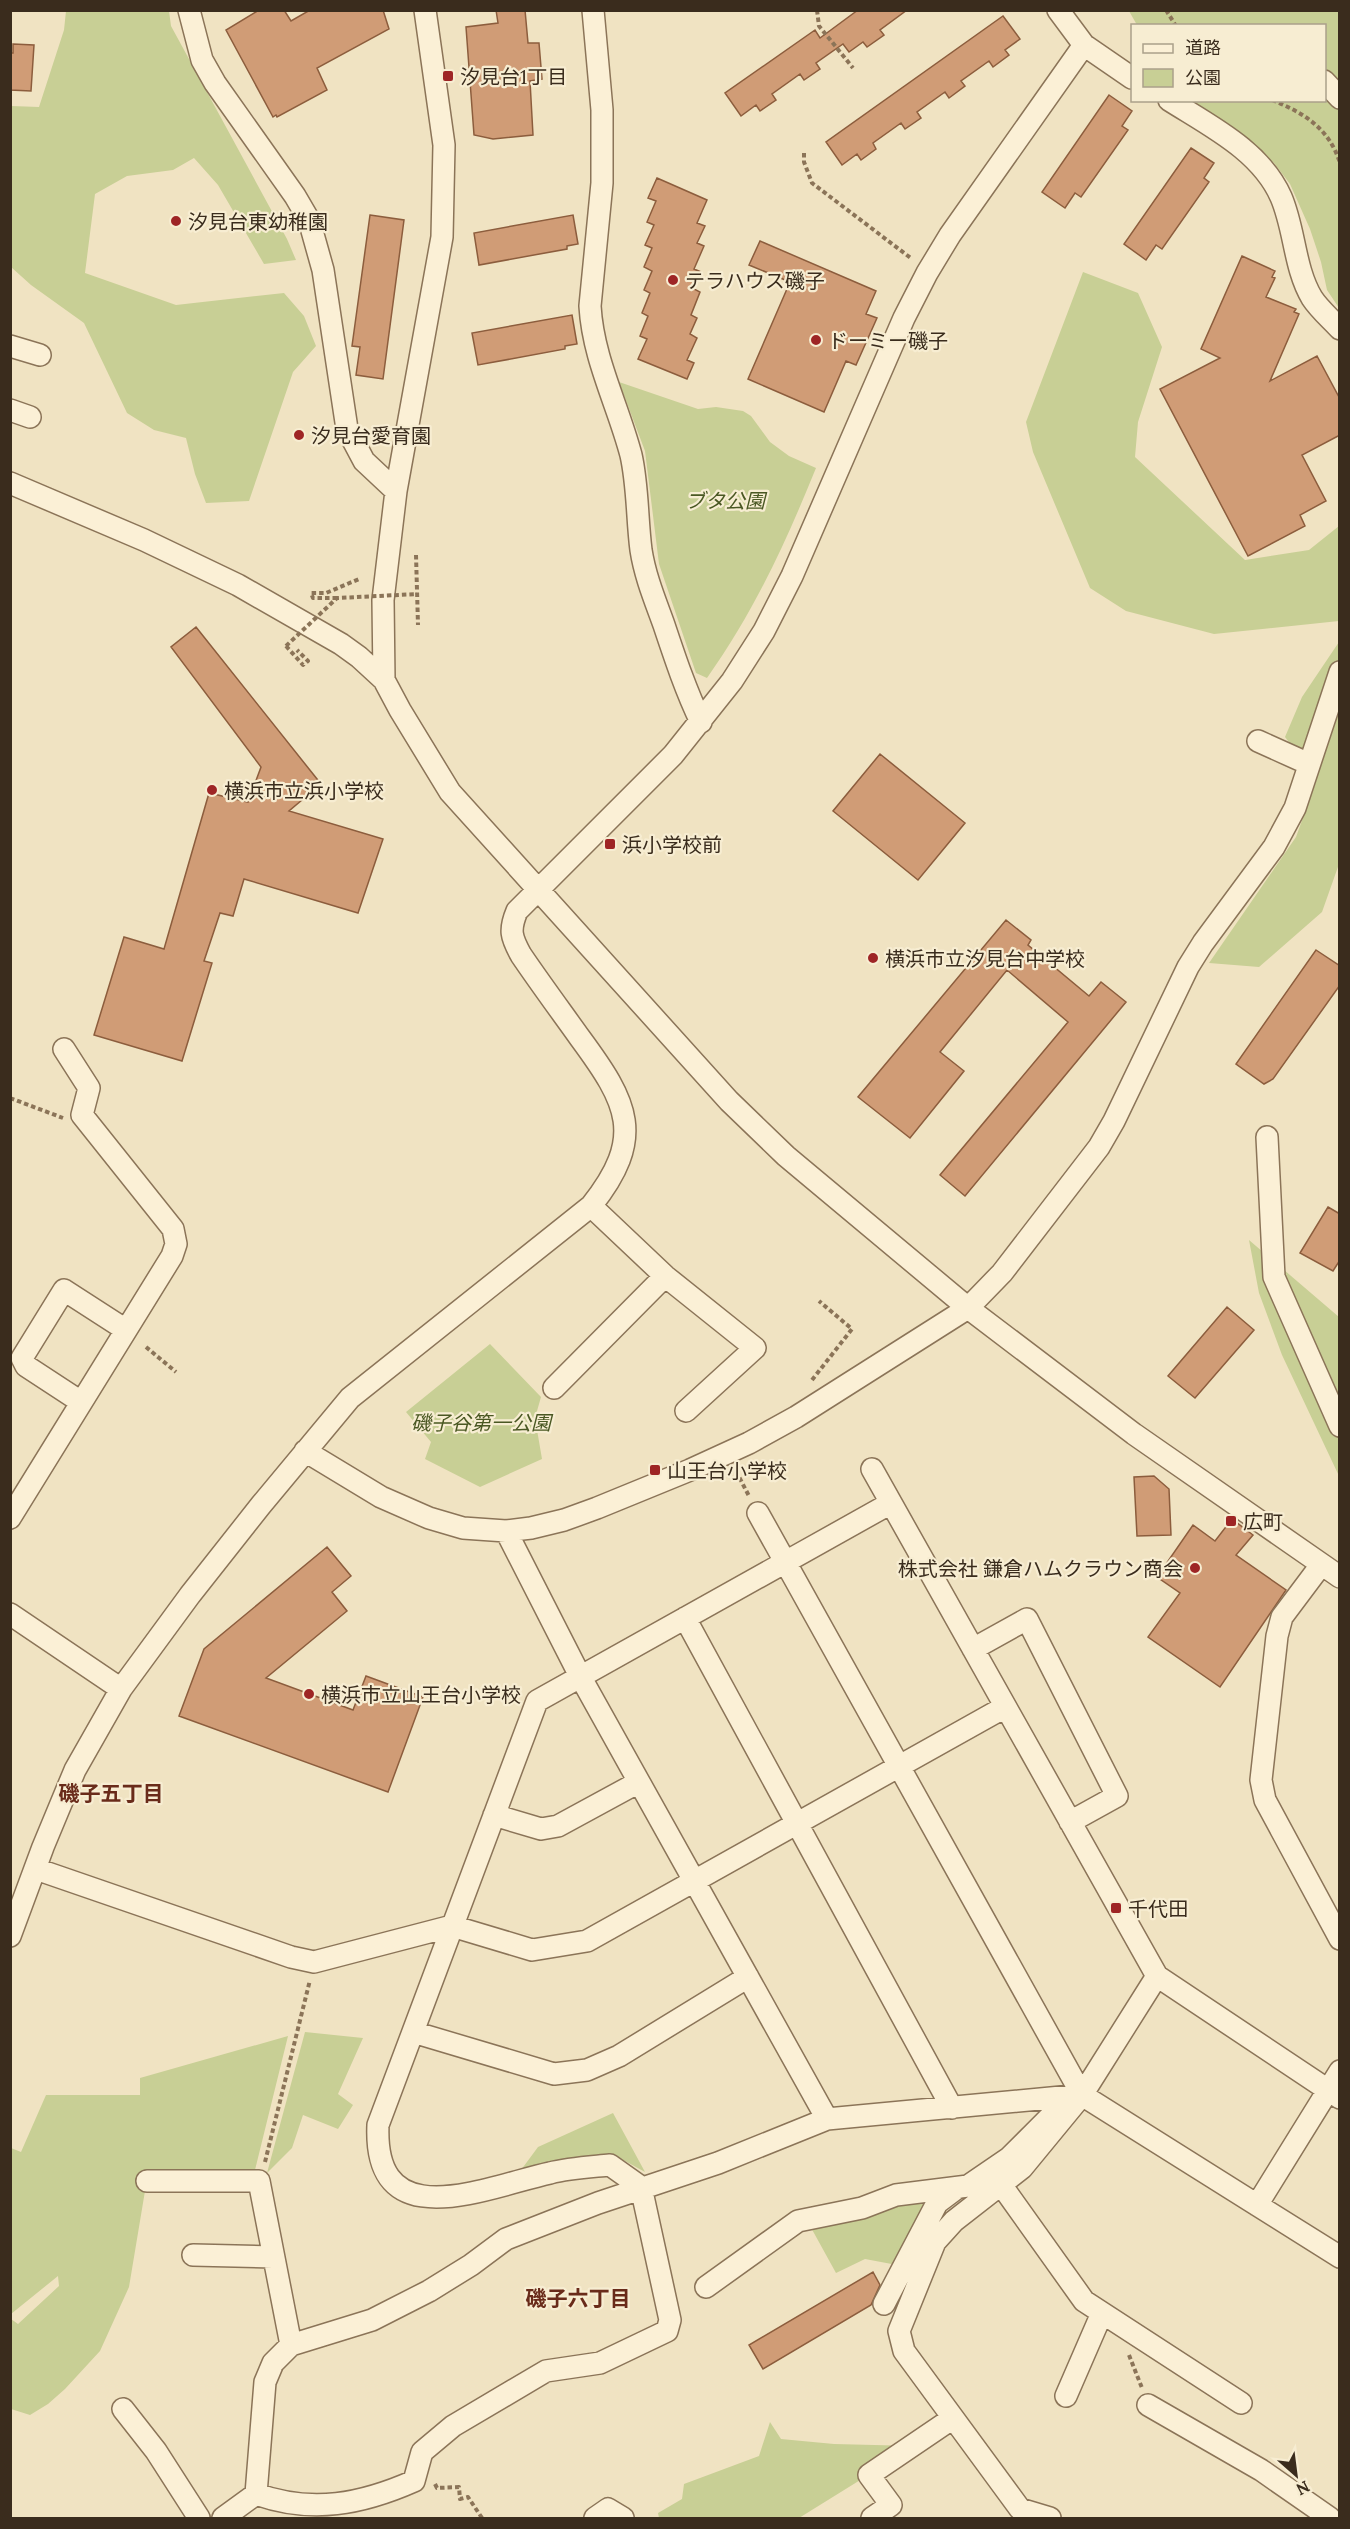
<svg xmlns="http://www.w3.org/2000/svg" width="1350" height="2529" font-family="Lora,'Noto Sans JP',serif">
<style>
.green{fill:#c8cf95}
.building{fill:#d09c76;stroke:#8c5d3d;stroke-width:1.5}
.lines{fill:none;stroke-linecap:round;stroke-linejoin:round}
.minor-casing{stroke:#8b7458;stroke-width:24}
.path{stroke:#8b7458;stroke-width:4;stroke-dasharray:4.5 3;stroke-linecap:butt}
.minor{stroke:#fbf0d6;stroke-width:21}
.path-bridge{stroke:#8b7458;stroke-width:4;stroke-dasharray:4.5 3;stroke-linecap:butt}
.poi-dot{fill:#9e2525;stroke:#f7edd2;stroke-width:2}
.labels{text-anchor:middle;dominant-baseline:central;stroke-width:4.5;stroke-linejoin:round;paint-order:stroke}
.poi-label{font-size:20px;fill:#3a2c1d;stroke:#f7edd2;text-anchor:start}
.park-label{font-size:20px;font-style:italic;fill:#4a5823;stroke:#f7edd2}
.neighbourhood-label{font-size:21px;font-weight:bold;fill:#692b1a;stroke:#f7edd2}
</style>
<rect width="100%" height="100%" fill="#f0e3c2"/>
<path class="green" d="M66,11h103l2,15 116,213 9,21 -32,4 -46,-79 -24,-27 -21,12 -46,6 -32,18 -10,79 91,32 108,-12 20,23 12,30 -23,26 -44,129 -43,2 -11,-29 -9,-36 -32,-8 -27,-17 -43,-90 -53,-38 -20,-18v-161l28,1 25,-77z
M1129,11h210v297l-12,-18 -6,-28 -11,-33 -20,-45 -16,-21 -88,-62 138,-1v-74l-187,-1z
M1083,272l55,21 24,54 -24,75 -3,35 110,103 64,-10 30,-24v95l-125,13 -88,-23 -36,-23 -57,-136 -7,-30z
M619,382l79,27 18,-2 27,4 8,5 19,26 19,14 27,12c-30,74 -62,144 -109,210l-11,-5 -37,-109 -14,-113z
M1339,642v222l-17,48 -63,55 -50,-4 87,-126 21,-58 -32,-42 17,-40z
M1249,1240l90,77v159l-57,-121 -23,-62z
M490,1344l51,53 -6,21 7,41 -62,28 -55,-28 6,-17 -25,-30z
M305,2032l58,6 -25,56 15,11 -15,24 -35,-14 -11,33 -25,25z
M288,2036l-34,138 -108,11 -17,102 -29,64 -35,38 -17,15 -18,11 -19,-6v-90l7,5 41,-38 -1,-10 -47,38v-166l10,4 25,-57h94v-17z
M613,2113l32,59 -29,-16 -46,2 -49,12 17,-23z
M942,2194l-45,71 -32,-6 -29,14 -27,-49z
M770,2422l11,17 53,5 81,2 -116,72h-140l-1,-5 24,-14 2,-15 75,-28z"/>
<path class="building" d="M259,10h25l7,11 19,-11h73l6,19 -72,39 10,22 -50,27 -1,-2 -3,2 -47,-87z
M496,10h29l3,33h11l3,36 -12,2 3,54 -40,4 -19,-4 -8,-108 32,-4z
M858,10h49l-27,20 4,5 -17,12 -4,-5 -14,10 -6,-8 -27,19 4,6 -16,11 -4,-6 -28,20 4,6 -16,11 -4,-6 -15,11 -16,-23 90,-63 5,8z
M1003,16l17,23 -15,11 4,5 -16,12 -4,-6 -28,20 4,5 -16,12 -4,-6 -28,20 4,6 -16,11 -4,-6 -28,20 3,6 -15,11 -4,-6 -15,11 -16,-23z
M13,44l21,1 -3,46 -21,-1v-37h3z
M1109,95l23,16 -10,15 6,4 -47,67 -6,-4 -10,15 -23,-16z
M1191,148l23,15 -10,15 5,4 -47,67 -6,-4 -10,15 -22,-16z
M657,178l50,22 -10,23 8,3 -8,17 7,3 -10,23 7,3 -7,17 6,3 -9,23 6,3 -7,16 7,4 -10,22 7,3 -7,16 -49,-20 9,-20 -7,-3 8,-20 -6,-3 8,-20 -6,-3 8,-19 -8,-4 8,-19 -7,-3 9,-20 -7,-3 9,-21 -8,-3z
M370,215l34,5 -21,159 -27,-4 4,-28 -8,-1z
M573,215l5,29 -11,2v3l-88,16 -5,-32z
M760,241l116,50 -10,23 11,4 -21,47 -10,-4 -22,51 -76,-33 42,-97 -41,-17z
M1242,256l33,15 -3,6 3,1 -9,19 30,12 -2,3 5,2 -29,67 47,-25 23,43v36l-38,20 24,46 -26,14 5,11 -57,30 -88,-167 60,-31 -19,-9z
M572,315l5,29 -12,2v3l-87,16 -6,-32z
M196,627l125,157 -32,27 94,28 -25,74 -114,-34 -11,37 -13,-3 -16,48 8,2 -30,98 -88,-26 30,-98 40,12 45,-156 39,9 13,-35 -90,-120z
M880,754l85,69 -47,57 -85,-69z
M1006,920l25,20 -3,5 61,51 12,-14 25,20 -161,194 -25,-21 128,-153 -61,-52 -67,82 24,19 -54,67 -52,-41z
M1316,950l24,16v19l-67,94 -9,5 -28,-20z
M1328,1207l12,7v46l-7,11 -33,-18z
M1227,1307l27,23 -59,68 -27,-22z
M1154,1476l15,13 2,46 -34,1 -3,-59z
M1232,1519l21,16 -17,20 50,35 -66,97 -72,-50 32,-44 -23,-16 36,-52 22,16z
M327,1547l24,29 -19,16 15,19 -81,67 87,32 13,-34 57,21 -35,95 -209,-76 25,-67z
M873,2272l7,13 -9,20 -108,64 -14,-24z"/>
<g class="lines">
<defs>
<path id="minor" d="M189,10l13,50 13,23 80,113 14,24 14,50 24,159 17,32 32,30
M593,10l9,100v73l-12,123c3,53 28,99 41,149 7,31 6,64 10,95 4,26 14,50 23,75 11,33 22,66 37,97
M1058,10l26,35 48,33
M1324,81l16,17
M1169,100c41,26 92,51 112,97 14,32 13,71 31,101 7,11 19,21 28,31
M10,346l30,9
M10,410l20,7
M10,483l134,57 94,45 103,59 18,13 25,23 16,30 50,82 279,309 57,55 182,152 166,126 206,143
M384,680l-1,-80 13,-109 46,-254 2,-92 -19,-135
M1258,741l51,23
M1267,1137l7,140 66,149
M591,1206l74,70 90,72 -69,63
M554,1388l111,-112
M81,1402l-55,-36 -4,-8 42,-68 62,40
M305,1451l76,46 48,21 34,10 43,3 25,-3 33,-8 33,-12 93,-38 59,-27 47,-26 172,-109 34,-35 97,-126 15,-26 74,-154 15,-24 71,-96 21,-39 45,-136
M872,1469l285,507 -75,119 -60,73 -68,53 -19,21 -36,89 5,20 116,158 30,9
M758,1513l324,582
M10,1518l162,-262 4,-12 -3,-15 -91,-114 7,-27 -25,-39
M506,1531l74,145 247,443
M1321,1565l-39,52 -5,19 -16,144 4,20 75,139
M10,1614l111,75
M685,1618l267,490
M973,1649l54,-30 90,177 -47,26
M494,1815l47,14 17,-3 81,-44
M36,1869l255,88 23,5 138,-36 80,24 55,-9 418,-234
M10,1936l33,-89 32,-77 46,-81 69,-94 71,-90 89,-107 241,-192c55,-69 37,-103 -11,-168 -20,-28 -40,-55 -59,-83 -10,-18 -12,-25 -4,-44l156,-156 59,-74 32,-50 28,-55 112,-258 23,-45 23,-38 134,-190
M1157,1976l183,122
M413,2032l141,42 33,-4 32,-14 129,-79
M147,2181h112l32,164 -18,18 -8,19 -9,112
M1002,2186l82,115 157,102
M1257,2205l83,-134
M193,2255l80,2
M706,2287l92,-66 64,-13 34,-13 72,-9 41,-28 43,-43
M884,2304l53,-101 20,-15
M291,2345l81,-25 57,-29 42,-26 35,-26 92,-36 120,-40 109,-44 255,-24 258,162
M1066,2396l36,-83
M1148,2405l113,65 69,48
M123,2409l33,42 43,67
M223,2518l33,-24c56,20 106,10 158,-13l8,-29 31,-26 93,-55 54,-8 67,-32 3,-11 -29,-133 -31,-22c-20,2 -41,3 -60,8 -64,14 -177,66 -172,-48l159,-424 354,-198
M595,2518l13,-9 15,9
M872,2518l19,-13 -22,-30 84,-57"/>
</defs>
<use href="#minor" class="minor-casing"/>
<path class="path" d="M817,10l2,16 34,42
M1166,10l10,16
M1272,100c32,13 57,28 68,63
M804,153v9l8,21 100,76
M416,555l2,70
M337,598h-24l-2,-5h15l33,-14
M286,646l17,19 5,-4 -11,-11
M10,1098l53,20
M146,1347l30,25
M812,1380l40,-51 -33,-28
M736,1471l13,25
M265,2162l45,-182
M1129,2355l13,33
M435,2484l2,4 22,-1 1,12 8,-2 14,21"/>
<use href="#minor" class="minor"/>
<path class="path-bridge" d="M286,646l51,-48 80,-4"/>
</g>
<g class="poi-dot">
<rect x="442" y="70" width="12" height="12" rx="3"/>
<circle cx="176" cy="221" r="6"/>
<circle cx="673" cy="280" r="6"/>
<circle cx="816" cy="340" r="6"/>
<circle cx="299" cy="435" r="6"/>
<circle cx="212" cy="790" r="6"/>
<rect x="604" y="838" width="12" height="12" rx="3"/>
<circle cx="873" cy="958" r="6"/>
<rect x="649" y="1464" width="12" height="12" rx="3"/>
<rect x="1225" y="1515" width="12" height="12" rx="3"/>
<circle cx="1195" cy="1568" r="6"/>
<circle cx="309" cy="1694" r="6"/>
<rect x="1110" y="1902" width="12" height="12" rx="3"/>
</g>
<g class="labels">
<g class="poi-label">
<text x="460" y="76">汐見台1丁目</text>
<text x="188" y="221">汐見台東幼稚園</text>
<text x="685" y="280">テラハウス磯子</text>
<text x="828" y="340">ドーミー磯子</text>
<text x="311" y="435">汐見台愛育園</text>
<text x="224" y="790">横浜市立浜小学校</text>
<text x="622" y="844">浜小学校前</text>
<text x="885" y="958">横浜市立汐見台中学校</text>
<text x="667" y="1470">山王台小学校</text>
<text x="1243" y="1521">広町</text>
<text x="1183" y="1568" text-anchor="end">株式会社 鎌倉ハムクラウン商会</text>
<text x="321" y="1694">横浜市立山王台小学校</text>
<text x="1128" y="1908">千代田</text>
</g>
<g class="park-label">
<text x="725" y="500">ブタ公園</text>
<text x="481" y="1422">磯子谷第一公園</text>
</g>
<g class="neighbourhood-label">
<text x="111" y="1793">磯子五丁目</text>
<text x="578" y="2298">磯子六丁目</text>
</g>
</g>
<rect width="1350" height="2529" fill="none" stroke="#3a2c1d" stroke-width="24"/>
<rect x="1131" y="24" width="195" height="78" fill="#f7edd2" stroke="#aba08a" stroke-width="1.5"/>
<rect x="1143" y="44" width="30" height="9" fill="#fbf0d6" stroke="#aba08a" stroke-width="1.5"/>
<text x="1185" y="54" font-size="18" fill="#3a2c1d">道路</text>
<rect x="1143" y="69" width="30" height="18" fill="#c8cf95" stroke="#aba08a" stroke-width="1.5"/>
<text x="1185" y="84" font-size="18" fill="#3a2c1d">公園</text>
<g transform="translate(1296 2475) rotate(152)" stroke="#f7edd2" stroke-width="4.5" paint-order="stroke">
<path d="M0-4.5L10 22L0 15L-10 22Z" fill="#3a2c1d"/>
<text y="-9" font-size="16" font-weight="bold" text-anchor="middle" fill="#3a2c1d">N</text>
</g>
</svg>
